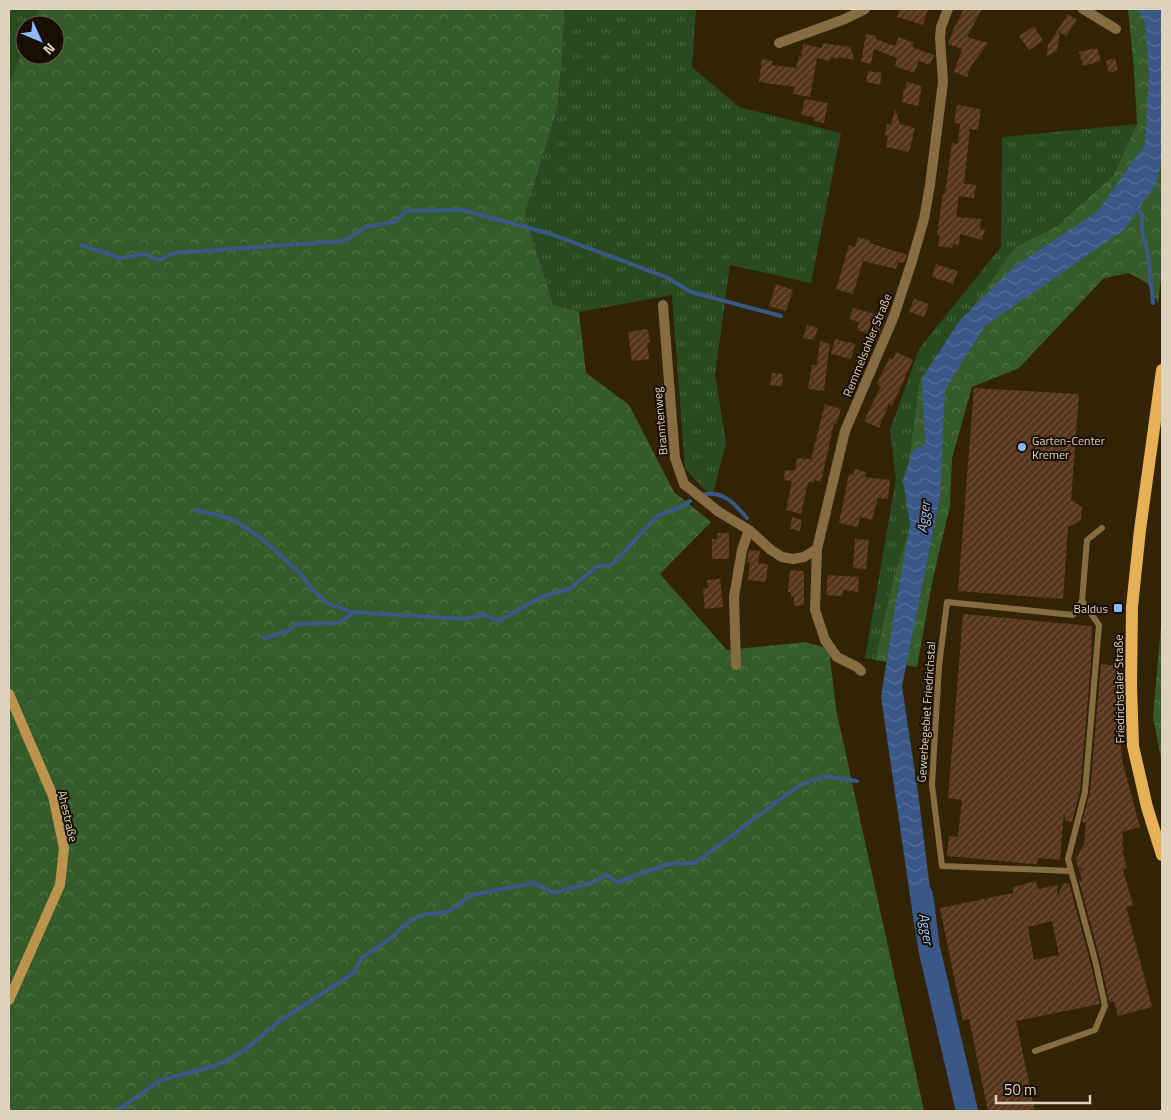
<svg xmlns="http://www.w3.org/2000/svg" width="1171" height="1120" font-family="'Titillium Web',sans-serif">
<style>
.grass{fill:url(#grass-tufts)}
.forest{fill:url(#forest-crowns)}
.water{fill:url(#water-waves)}
.lines{fill:none;stroke-linecap:round;stroke-linejoin:round}
.stream{stroke:#395888;stroke-width:4}
.river{stroke:#395888;stroke-width:22}
.building{fill:url(#building-hatch);fill-rule:evenodd}
.lane{stroke:#856c43;stroke-width:6}
.street{stroke:#856c43;stroke-width:10}
.secondary{stroke:#bc934f;stroke-width:10}
.primary{stroke:#e6b156;stroke-width:12}
.poi-dot{fill:#8db9fc;stroke:#170e01;stroke-width:2}
.labels{text-anchor:middle;dominant-baseline:central;stroke-width:4;stroke-linejoin:round;paint-order:stroke}
.street-label{font-size:12px;fill:#dfd2bd;stroke:#170e01}
.poi-label{font-size:12px;fill:#dfd2bd;stroke:#170e01;text-anchor:start}
.water-label{font-size:14px;font-style:italic;fill:#9ac0fa;stroke:#170e01}
</style>
<defs>
<pattern id="grass-tufts" width="24" height="20" patternUnits="userSpaceOnUse" patternTransform="scale(1.25)"><rect width="24" height="20" fill="#294a20"/><path d="M3 7l-1-3M5 7V3M7 7l1-3M15 17l-1-3M17 17v-4M19 17l1-3" fill="none" stroke="#48633e"/></pattern>
<pattern id="forest-crowns" width="20" height="18" patternUnits="userSpaceOnUse" patternTransform="scale(1.25)"><rect width="20" height="18" fill="#355b2b"/><path d="M2 6a3 3 0 1 1 6 0M12 15a3 3 0 1 1 6 0" fill="none" stroke="#527248"/></pattern>
<pattern id="water-waves" width="16" height="10" patternUnits="userSpaceOnUse" patternTransform="scale(1.25)"><rect width="16" height="10" fill="#395888"/><path d="M0 5q4-4 8 0t8 0" fill="none" stroke="#556f97"/></pattern>
<pattern id="building-hatch" width="6" height="6" patternUnits="userSpaceOnUse" patternTransform="scale(1.25)"><rect width="6" height="6" fill="#56351a"/><path d="M-1 1l2-2M0 6l6-6M5 7l2-2" fill="none" stroke="#6e5139"/></pattern>
</defs>
<rect width="100%" height="100%" fill="#332305"/>
<path class="grass" d="M9,9h30l-6,16h-8v19l-16,41z
M565,9h131l-4,58 47,40 102,26 -30,150 -81,-18 -15,110 11,68 -14,54 -27,-28 -13,-174 -93,17 -26,-6 -28,-92 33,-108z
M1137,124l-24,52 -55,49 -42,22 -104,276 -18,53 -19,84 -10,-2 31,-179 -6,-49 29,-81 82,-102 1,-110z"/>
<path class="forest" d="M39,9h526l-7,97 -33,108 28,91 26,7 7,61 43,32 45,87 37,30 -51,52 67,76 78,-8 24,7 7,60 88,402h-915v-1026l16,-41v11h30v-30h-22z
M1128,9h34v262l-4,32 -11,-20 -18,-10 -25,5 -85,90 -47,19 -20,71 -2,48 -17,72 -16,89 -42,-7 19,-84 18,-53 -5,-49 13,-95 96,-132 42,-22 55,-49 24,-52 -3,-54z
M1162,614v149l-9,-46z"/>
<path class="water" d="M1138,9h24v150l-7,27 -31,44 -139,96 -40,64 -5,107 -38,189 17,114 15,121 -19,9 -34,-233 14,-89 15,-84 -7,-44 10,-29 12,-7 -3,-65 37,-58 56,-55 83,-55 47,-67 4,-71 -4,-50z"/>
<g class="lines">
<path class="stream" d="M1134,207l8,7v17l6,24 5,48
M82,245l37,13 25,-4 15,6 15,-7 170,-12 22,-14 29,-5 11,-11 57,-1 88,24 115,43 25,15 90,24
M706,494c20,-2 29,11 41,24
M196,510l36,9 27,17 40,36 15,19 13,12 24,9 114,7 19,-4 15,6 44,-25 27,-7 26,-22 17,-3 44,-48 26,-10 7,-5
M264,638l24,-7 9,-7 41,-1 18,-11
M117,1111l44,-31 57,-15 27,-15 32,-27 75,-49 10,-16 28,-19 18,-17 14,-7 26,-3 24,-17 62,-12 20,10 37,-10 15,-8 12,7 50,-18 27,-1 103,-77 26,-10 33,5"/>
<path class="river" d="M922,895l7,53 38,163"/>
</g>
<path class="building" d="M900,9h28l-5,16 -26,-8z
M964,9h18l-15,28 21,6 -17,23 -4,11 -13,-5 8,-23 -14,-5 6,-16z
M1068,14l9,6 -11,16 -6,-4 -3,19 -10,5 1,-11z
M1034,26l9,15 -14,9 -10,-14z
M866,34l10,2v3l19,7 4,-9 15,6 -2,4 22,8 -4,10 -11,-4 -5,12 -19,-7 2,-8 -23,-9 -3,15 -10,-2z
M823,43l27,4 5,13 -17,-3v2l-7,-2 -1,4 -13,-3 -7,39 -17,-3 2,-7 -36,-5 3,-23 11,2 -1,4 24,3 3,-12 2,1 2,-13 19,4z
M1097,48l4,13 -18,5 -4,-14z
M1115,58l3,12 -9,3 -3,-12z
M868,71l14,2 -2,12 -14,-3z
M907,82l15,4 -4,20 -16,-4 2,-13h1z
M805,99l23,4 -4,20 -10,-2 1,-4 -14,-2z
M957,105l24,4 -3,21 -8,-1 -5,46 -1,9 12,1 -2,13 -15,-2 -3,21 25,2 -1,10 5,1 -3,10 -22,-6 -1,11 -6,-1 -1,4 -14,-2 2,-10 -3,-1 6,-41h2l7,-51 6,1 2,-20 -6,-1z
M895,109l5,15 15,4 -6,24 -23,-5 2,-11 -3,-1 2,-11 4,1z
M858,237l13,4 -1,2 37,12 -3,8 -6,-1 -2,7 -33,-8 -10,33 -17,-5 13,-44 6,2z
M936,264l22,7 -5,13 -21,-7z
M776,284l17,6 -7,21 -17,-5z
M914,299l15,5 -5,13 -15,-5z
M853,308l26,7 -3,9 5,6 -2,3 -11,-3 -1,3 -10,-3 2,-8 -10,-3z
M807,325l11,3 -4,12 -11,-2z
M648,329l2,14h-3l2,16 -17,2 -4,-29z
M835,339l20,5 -4,15 -20,-5z
M820,341l10,3 -6,47 -16,-2 4,-24h5z
M896,352l17,8 -21,46 -3,-2 -10,24 -15,-7 17,-35 -4,-2 12,-26 4,1z
M772,373l11,1 -1,12 -12,-1z
M974,388l105,6 -8,106 11,7 -1,14 -13,6 -5,72 -105,-8z
M825,404l16,5 -5,15 -2,-1 -13,59 -6,-2 -1,3 -6,-1 -7,32 -15,-4 6,-29 -8,-1 1,-10 10,1 2,-13 14,1z
M855,469l11,3 -1,5 25,3 -2,19 -10,-1 -6,22 -12,-3 -2,10 -19,-4 10,-49 4,1z
M792,517l10,3 -2,11 -10,-2z
M718,533h11v26h-17v-20h5z
M855,539l14,1 -3,29 -13,-1z
M749,550l11,1 -2,12 10,1 -2,18 -18,-2 2,-18h-3z
M790,570l14,1v34l-10,1v-9l-3,-1v-4h-3z
M828,575l31,2 -1,15 -15,-2 -1,6 -16,-1z
M720,579l3,28 -18,2 -2,-21h5l-1,-8z
M963,614l129,12 -1,37 -11,128 -8,31 -6,-1 -2,-8 -4,47 -22,-2 -1,6h-4l-86,-8 2,-20 9,1 4,-37 -14,-2z
M1101,664l19,2 -3,50 6,48 17,63 -18,5 2,9 -2,1 2,8h-2l5,18 -4,2 10,35 -7,2 26,100 -34,9 -4,-15 -5,1 -8,-39 -22,-82 3,-1 -3,-10 6,-1 -7,-1 -2,-9 8,-16 2,-21h-4l8,-30z
M1036,881l2,8 20,-4 -1,12 6,-13 6,-1 22,82 9,39 -84,17 19,90h-47l-19,-92 -6,2 -23,-113 73,-15v-6zM1052,921l7,34 -25,5 -6,-33z"/>
<g class="lines">
<path class="lane" d="M1071,871l-129,-5 -10,-81 7,-119 8,-64 126,13 9,-14 5,-61 15,-12
M1035,1051l60,-21 10,-24 -9,-42 -28,-105 17,-67 14,-167 -17,-24"/>
<path class="street" d="M1083,9l33,20
M779,43l66,-24 20,-10
M663,305l12,153 9,26 35,28 30,18 22,20 11,7 11,2 11,-2 13,-8
M736,665l-2,-68 8,-47 7,-20
M861,671l-4,-4 -20,-10 -12,-17 -10,-30 2,-61 28,-118 49,-115 18,-55 12,-42 6,-34 13,-103 -3,-44 1,-11 7,-18"/>
<path class="secondary" d="M9,694l44,102 11,52 -4,37 -51,115"/>
<path class="primary" d="M1162,370l-22,160 -8,77 -1,79 2,60 14,61 15,48"/>
</g>
<g class="poi-dot">
<circle cx="1022" cy="447" r="5"/>
<rect x="1113" y="603" width="10" height="10" rx="2.5"/>
</g>
<g class="labels">
<g class="street-label">
<text transform="translate(867 345) rotate(-68)">Remmelsohler Straße</text>
<text transform="translate(660 421) rotate(-95)">Branntenweg</text>
<text transform="translate(1119 689) rotate(-91)">Friedrichstaler Straße</text>
<text transform="translate(926 712) rotate(-86)">Gewerbegebiet Friedrichstal</text>
<text transform="translate(68 816) rotate(77)">Ahestraße</text>
</g>
<g class="poi-label">
<text x="1032" y="440">Garten-Center<tspan x="1032" dy="14">Kremer</tspan></text>
<text x="1108" y="608" text-anchor="end">Baldus</text>
</g>
<g class="water-label">
<text transform="translate(923 517) rotate(-83)">Agger</text>
<text transform="translate(927 929) rotate(81)">Agger</text>
</g>
</g>
<rect width="1171" height="1120" fill="none" stroke="#dfd2bd" stroke-width="20"/>
<g transform="translate(40 40) rotate(134)"><circle r="24" fill="#170e01" stroke="#675c4c"/>
<path d="M0-4L9 19L0 12L-9 19Z" fill="#8db9fc"/>
<text y="-8" font-size="14" font-weight="bold" text-anchor="middle" fill="#dfd2bd">N</text>
</g>
<path d="M996 1095v8h94v-8" fill="none" stroke="#dfd2bd" stroke-width="2.5"/>
<text x="1004" y="1095" font-size="15" fill="#dfd2bd" stroke="#170e01" stroke-width="4" paint-order="stroke">50 m</text>
</svg>
